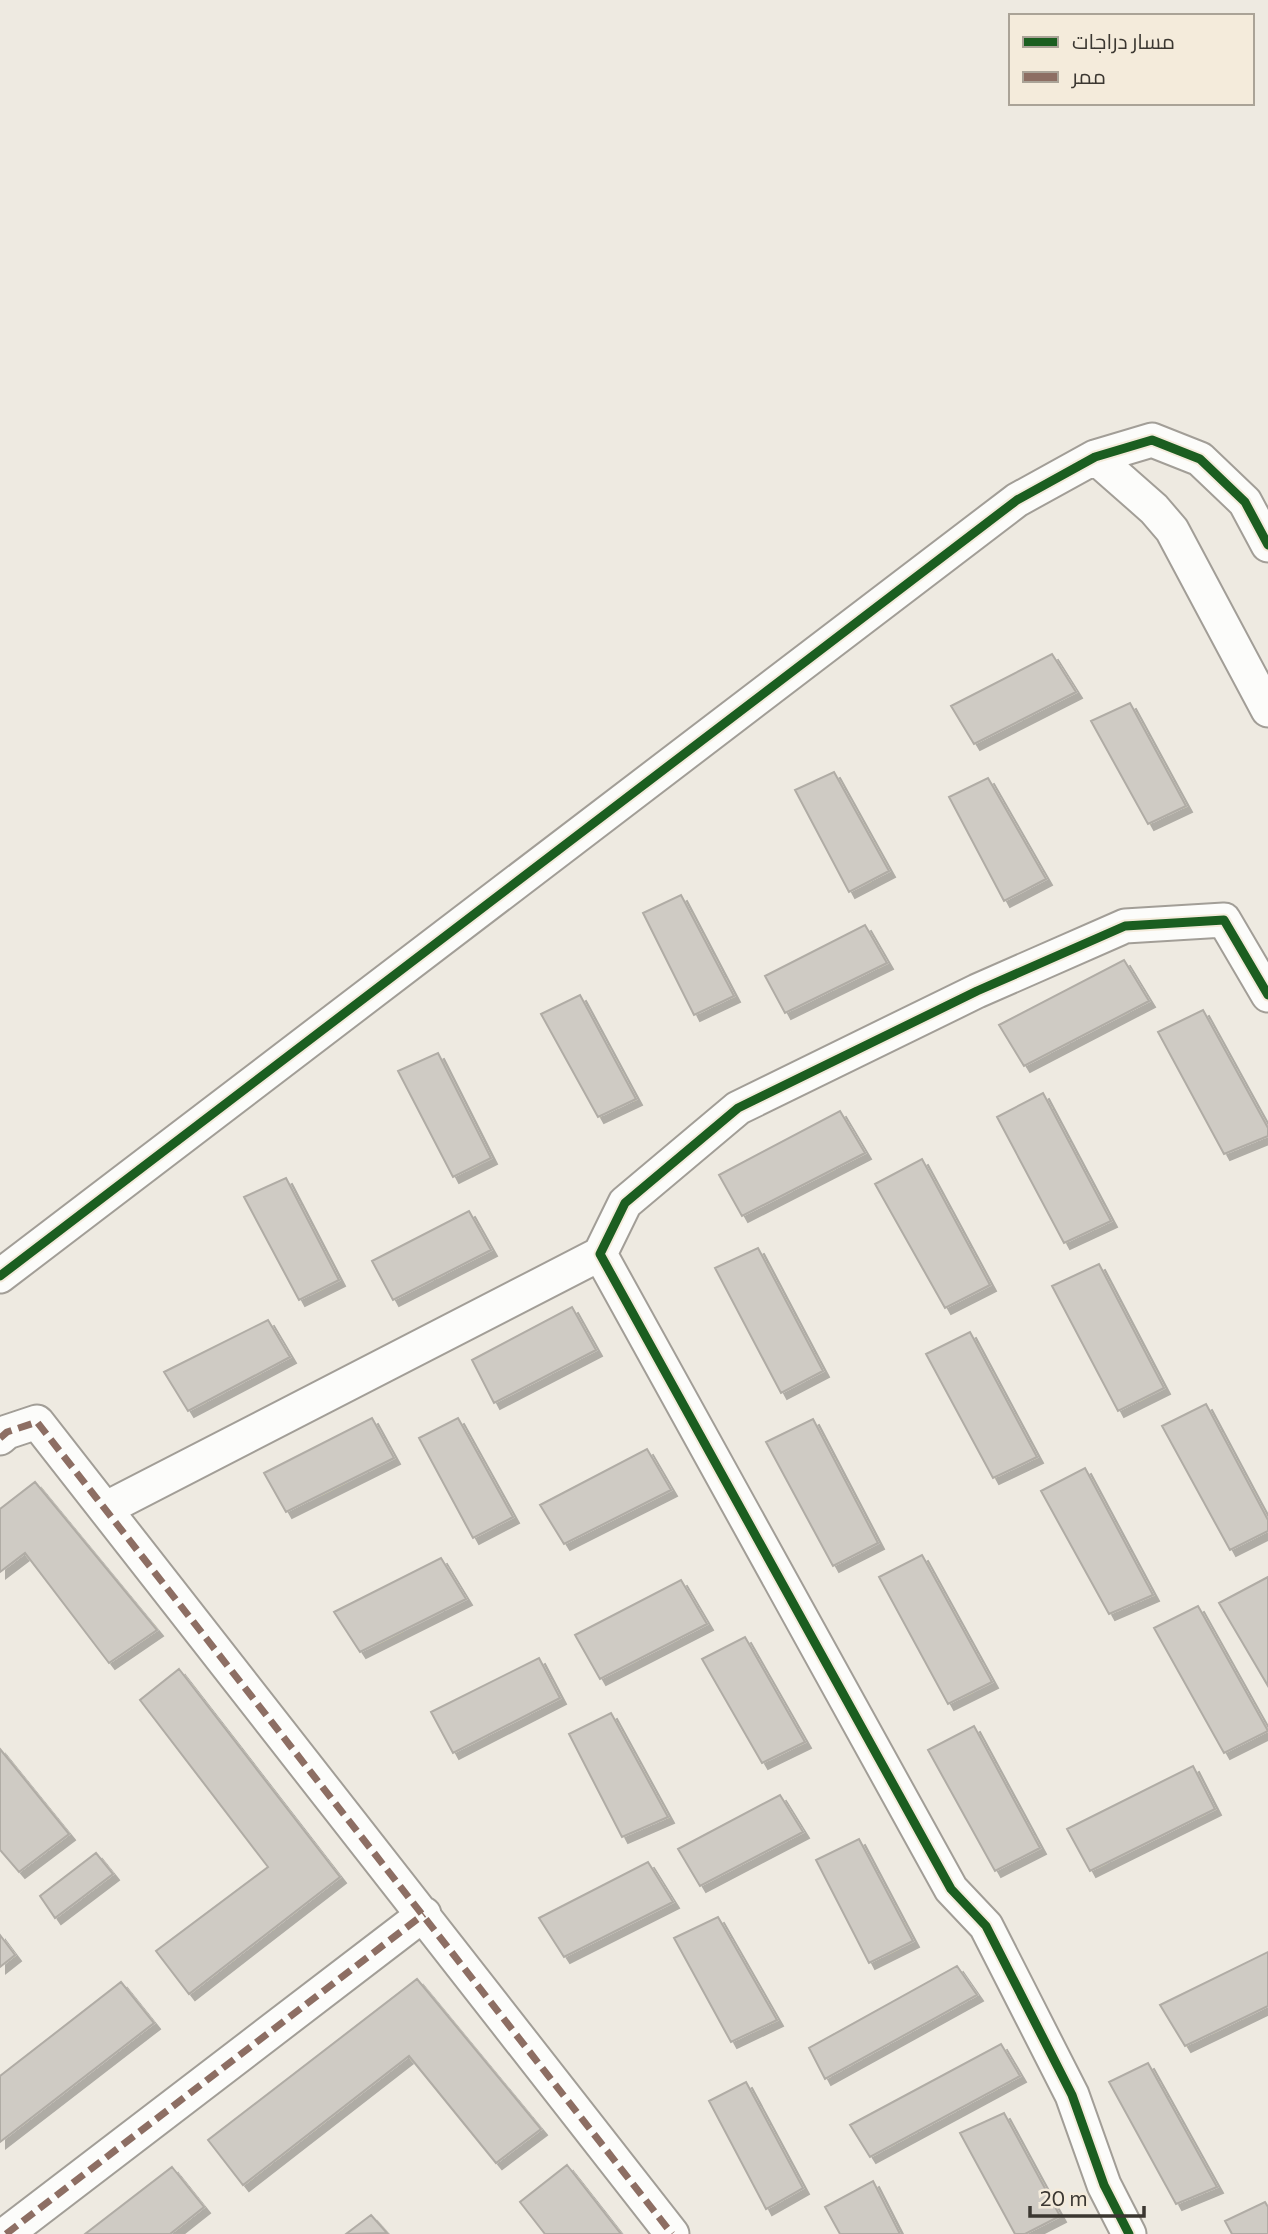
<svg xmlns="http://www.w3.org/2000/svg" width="1268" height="2234" font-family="Commissioner,Cairo,sans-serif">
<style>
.building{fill:#cfcbc4;stroke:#b0aca5;stroke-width:2;filter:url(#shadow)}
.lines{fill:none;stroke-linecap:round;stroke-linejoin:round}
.street-casing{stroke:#a29e97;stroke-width:37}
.street{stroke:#fcfcfa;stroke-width:33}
.quiet{stroke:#8d6e63;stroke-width:7;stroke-dasharray:14 7;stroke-linecap:butt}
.cycleway-casing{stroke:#f4ebdb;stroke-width:13}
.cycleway{stroke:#1b5e20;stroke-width:9}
</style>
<defs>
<filter id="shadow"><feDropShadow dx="6" dy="6" stdDeviation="0" flood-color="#0004"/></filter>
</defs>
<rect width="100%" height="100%" fill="#eeeae1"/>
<path class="building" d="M1052,654l24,38 -102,52 -23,-38z
M1130,703l56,103 -38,18 -57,-103z
M834,772l55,99 -40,21 -54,-102z
M988,778l58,101 -42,22 -55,-104z
M681,895l53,101 -40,19 -51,-102z
M865,925l22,38 -102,50 -20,-37z
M1124,960l25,41 -125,65 -25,-41z
M580,995l56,104 -38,18 -57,-103z
M1203,1010l65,118v8l-44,18 -66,-122z
M438,1053l53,105 -38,19 -55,-106z
M1043,1093l68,128 -47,22 -67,-126z
M840,1111l25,42 -123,63 -23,-41z
M922,1159l68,126 -45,23 -70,-124z
M286,1178l53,102 -40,20 -55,-103z
M469,1211l22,39 -98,50 -21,-39z
M758,1248l65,123 -42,22 -66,-125z
M1099,1264l65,124 -46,23 -66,-125z
M572,1307l24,43 -102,53 -22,-43z
M268,1320l22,37 -102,54 -24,-39z
M970,1332l67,125 -44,21 -67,-124z
M1206,1404l62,116v11l-38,19 -68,-124z
M372,1418l22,40 -108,54 -22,-39z
M458,1418l55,99 -40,21 -54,-100z
M813,1419l65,124 -45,23 -67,-124z
M647,1449l24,41 -107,54 -24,-39z
M1085,1468l68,127 -44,19 -68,-123z
M35,1482l122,148 -48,33 -84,-110 -25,19v-63z
M922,1555l70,127 -44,22 -69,-127z
M441,1558l25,41 -106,53 -26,-40z
M1268,1577v109l-49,-83z
M681,1580l26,44 -107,55 -25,-44z
M1198,1606l70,125 -44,22 -70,-125z
M745,1637l60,105 -43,21 -60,-104z
M539,1658l21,40 -107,55 -22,-41z
M179,1669l161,208 -151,117 -33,-43 112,-84 -128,-167z
M611,1713l57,104 -46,20 -53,-103z
M974,1726l66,122 -45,23 -67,-121z
M0,1749l69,85 -50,38 -19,-22z
M1193,1766l22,43 -125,62 -23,-42z
M780,1795l23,37 -103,54 -22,-37z
M859,1839l54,102 -44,22 -53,-103z
M96,1853l17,21 -58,44 -15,-22z
M648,1862l25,40 -109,55 -25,-39z
M718,1917l59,103 -46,22 -57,-104z
M0,1935l15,20 -15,12z
M1268,1952v54l-83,40 -25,-41z
M957,1966l20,29 -152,84 -16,-31z
M417,1979l124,150 -45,34 -87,-107 -166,129 -35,-45z
M121,1982l33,41 -154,119v-66z
M1001,2044l19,32 -150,81 -20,-32z
M1148,2063l69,124 -41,17 -67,-122z
M746,2082l57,106 -37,21 -57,-108z
M1004,2113l56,103 -35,18h-10l-55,-101z
M567,2165l54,69h-76l-25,-32z
M172,2167l32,40 -34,27h-85z
M873,2181l27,53h-60l-15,-27z
M1265,2202l3,5v27h-36l-7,-13z
M371,2215l16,18 -41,1z"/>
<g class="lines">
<defs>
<path id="street" d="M1095,457l59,52 18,21 96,180
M0,1276l1017,-776 78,-43 57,-17 48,19 45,43 23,43
M0,1438l7,-6 30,-10 635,812
M105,1509l495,-255
M6,2234l418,-320
M1129,2234l-25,-49 -32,-90 -86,-169 -35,-37 -351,-635 25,-51 113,-95 239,-117 148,-65 99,-6 44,75"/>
</defs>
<use href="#street" class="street-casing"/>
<use href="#street" class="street"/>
<path class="quiet" d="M0,1438l7,-6 30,-10 635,812
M6,2234l418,-320"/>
<defs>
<path id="cycleway" d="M0,1276l1017,-776 78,-43 57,-17 48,19 45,43 23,43
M1129,2234l-25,-49 -32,-90 -86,-169 -35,-37 -351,-635 25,-51 113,-95 239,-117 148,-65 99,-6 44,75"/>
</defs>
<use href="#cycleway" class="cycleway-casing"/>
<use href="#cycleway" class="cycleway"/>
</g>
<rect x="1009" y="14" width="245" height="91" fill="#f4ebdb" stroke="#aaa397" stroke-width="2"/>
<rect x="1023" y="37" width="35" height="10" fill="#1b5e20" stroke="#aaa397" stroke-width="2"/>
<text x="1072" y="49" font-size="21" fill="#3b3731">مسار دراجات</text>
<rect x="1023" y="72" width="35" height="10" fill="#8d6e63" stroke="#aaa397" stroke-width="2"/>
<text x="1072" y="84" font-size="21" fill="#3b3731">ممر</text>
<path d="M1030 2206v10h114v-10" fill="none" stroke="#3b3731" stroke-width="3.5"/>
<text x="1040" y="2206" font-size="21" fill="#3b3731" stroke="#f4ebdb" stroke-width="5" paint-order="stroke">20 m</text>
</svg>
